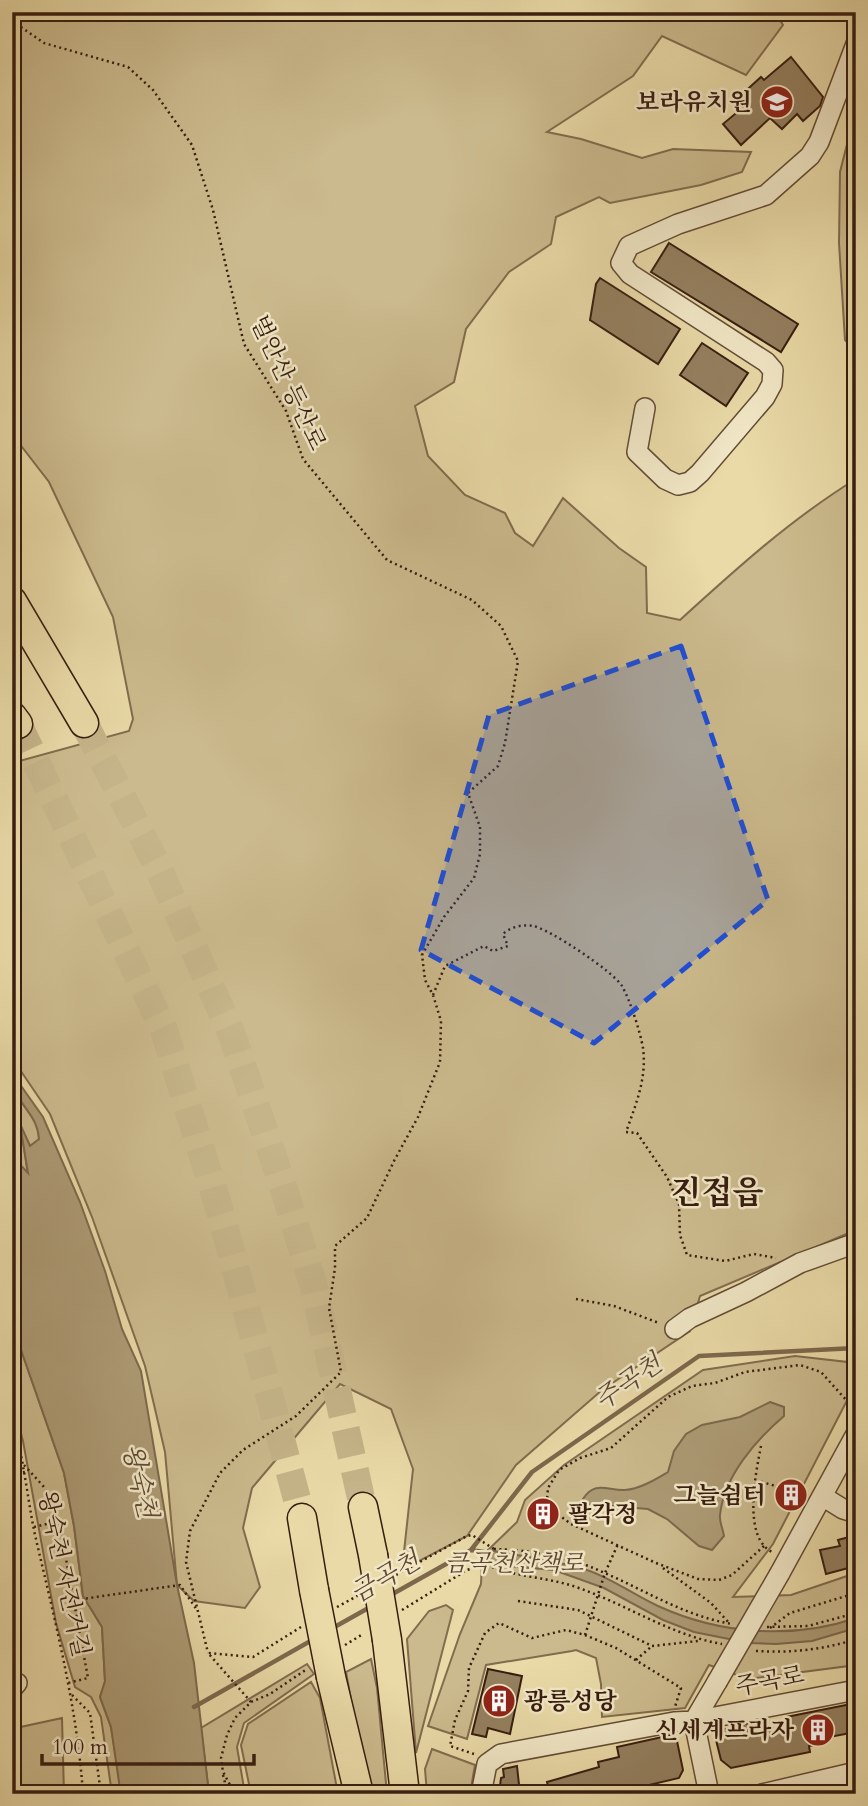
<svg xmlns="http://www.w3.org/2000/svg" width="868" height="1806" font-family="Cardo,'Noto Serif KR',serif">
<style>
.green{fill:#cbba8d;stroke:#816c4e;stroke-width:2}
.water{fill:#ac9a74;stroke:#7d684c;stroke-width:2}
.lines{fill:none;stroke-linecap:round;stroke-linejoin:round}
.stream{stroke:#7d684c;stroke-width:4.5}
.building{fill:#947f5f;stroke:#371d10;stroke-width:2}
.highway-tunnel{stroke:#c5b489;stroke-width:28;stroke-dasharray:28 14;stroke-linecap:butt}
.minor-casing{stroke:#644c36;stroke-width:22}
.highway-casing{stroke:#371d10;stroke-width:31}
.path{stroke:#371d10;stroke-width:2.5;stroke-dasharray:2 3.5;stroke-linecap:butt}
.minor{stroke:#f1e7c6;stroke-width:19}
.highway{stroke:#e9daa7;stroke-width:28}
.minor-bridge-casing{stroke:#644c36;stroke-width:22;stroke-linecap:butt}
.highway-bridge-casing{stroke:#371d10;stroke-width:31;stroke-linecap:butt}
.minor-bridge{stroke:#f1e7c6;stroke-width:19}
.highway-bridge{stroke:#e9daa7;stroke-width:28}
.marked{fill:#1d4ed8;fill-opacity:0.2;stroke:#1d4ed8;stroke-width:5;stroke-dasharray:14 9;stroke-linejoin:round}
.labels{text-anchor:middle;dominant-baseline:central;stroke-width:5;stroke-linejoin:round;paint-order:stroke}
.poi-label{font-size:24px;font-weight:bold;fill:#371d10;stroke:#f1e7c6;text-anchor:end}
.street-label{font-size:24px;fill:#371d10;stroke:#f1e7c6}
.park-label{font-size:24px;font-style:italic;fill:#5c442f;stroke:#f1e7c6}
.water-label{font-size:26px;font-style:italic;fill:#604933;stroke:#f1e7c6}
.district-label{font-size:32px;font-weight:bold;fill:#371d10;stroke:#f1e7c6}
</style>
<rect width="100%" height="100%" fill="#e9daa7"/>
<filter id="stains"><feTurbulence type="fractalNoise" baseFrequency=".00286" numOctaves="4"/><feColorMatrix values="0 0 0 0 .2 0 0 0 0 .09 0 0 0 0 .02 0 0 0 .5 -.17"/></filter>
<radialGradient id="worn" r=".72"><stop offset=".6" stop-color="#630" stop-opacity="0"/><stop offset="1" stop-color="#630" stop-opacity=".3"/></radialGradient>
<path class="green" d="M12,12h763l8,13 -37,50 -84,-39 -29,40 -86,56 34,7 61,19 31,-9 78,3 -9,20 -41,13 -91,18 -11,-6 -43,20 -5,27 -42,28 -43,57 -12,53 -39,24 13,50 37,39 40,18 10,20 18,13 30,-48 56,50 27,19 1,46 33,7c56,-51 111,-101 176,-141v751l-156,66 -10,35 -88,59 -86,75 -49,71 -65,34 11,-101 -22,-60 -51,-25 -88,104 -9,40 17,59 -15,21 -51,-7 -17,-16 -12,-133 -20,-86 -53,-149 -42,-103 -38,-56v-295l117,-32 4,-12 -20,-102 -64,-135 -37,-48z
M856,109v242l-11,-11 -6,-97 1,-71z
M12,1087l26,39 1,14 -9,6 -9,-19 7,48 -16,-10z
M12,1324l52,149 10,53 9,70 19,31 3,55 -5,15 11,30 11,67h-10l-11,-77 -10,-20 -16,-10 -19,-64 -33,-182 -11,-41z
M795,1356l61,7v20l-83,161 -40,53 58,-2 65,-22v92l-108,14 -39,-14 -24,43 -83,9 -1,-33 -5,-26 -20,-8 -4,1 -86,14 -19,74 -39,-13 32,-92 21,-50 1,-23 6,-11 29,-28 8,-22 39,-35 139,-95z
M446,1605l7,5 -37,143 -9,-114 22,-28z
M371,1659l6,29 10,106h-19l-22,-122z
M307,1664l7,10 -70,49 -7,24 8,47h-36l-8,-66z
M311,1682l9,16 18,96h-87l-10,-49 7,-21z
M62,1718l2,76h-52v-62l4,-4z
M432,1749l43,16 -5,29h-43l-2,-25z"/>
<path class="water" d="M12,1073l31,44 37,85 25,69 17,58 19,42 36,214 17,78 15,131h-87l-2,-5 -9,-62 -11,-30 5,-16 -3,-54 -19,-31 -9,-70 -10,-53 -52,-149 1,-167 15,16 -8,-49 10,22 9,-7c-2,-29 -27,-35 -27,-66z
M770,1402l14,5v9c-28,24 -60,60 -64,99 -1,6 3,14 4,21l-12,14 -13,-4 -32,-27 -19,-10 -62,-5 -3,-5c12,-19 25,-8 42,-9 15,-1 31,-11 43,-18l6,-21 12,-17 16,-9 38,-8z
M488,1550c33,6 68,10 99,20 26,9 47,25 71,36 61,28 134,34 198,12v10l-44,13 -36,3 -27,-1 -55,-11 -31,-12 -59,-32 -50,-18 -56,-5 -16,-4z"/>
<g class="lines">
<path class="stream" d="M471,1550l61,-78 167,-116 157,-8
M389,1596l82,-46 19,3
M331,1629l41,-23
M194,1707l120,-68"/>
</g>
<path class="building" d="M791,57l32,40 -3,9 -17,15 -6,-7 -15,15 -12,-11 -29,27 -18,-21 24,-20 -7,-8 21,-19 3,3z
M669,243l129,81 -17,28 -130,-80z
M600,278l80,51 -22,35 -68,-44 6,-36z
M702,343l46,30 -22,33 -46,-31z
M535 1513a8 8 0 1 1 16 0a8 8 0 1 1-16 0Z
M856,1535v31l-30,8 -6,-24 20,-4 -2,-6z
M488,1669l34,7 -12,58 -22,-6 -2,9 -14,-3z
M856,1703v29l-32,6 1,5 -16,3 1,6 -79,16 -10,-8 -7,-28 39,-10 3,10 32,-3 -2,-12z
M671,1735l6,6 6,29 -4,8 -68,16h-61l-3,-12 52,-15 -1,-5 21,-5 -2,-10z
M517,1766l3,28h-21l2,-16 3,-1 -1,-8z"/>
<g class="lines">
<path class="highway-tunnel" d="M84,723l72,140 76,172 51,151 31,101 49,220
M18,724l146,306 58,188 80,300"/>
<defs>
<path id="minor" d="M645,408l-8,44 28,27 13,6 12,-3 10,-9 65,-76 7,-13 1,-14 -7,-8 -136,-88 -9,-11 8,-17 49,-22 88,-29 44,-39 9,-14 37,-98
M675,1329l15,-11 56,-26 54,-29 56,-20
M822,1496l21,13 13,4
M780,1573l76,-139
M12,1689l5,-6
M481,1794l6,-30 14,-10 173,-32 20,-1 162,-31
M709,1794l-15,-73 23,-39
M762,1794l94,-22"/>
<path id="highway" d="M12,601l72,122
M12,716l6,8
M363,1507l10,48
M302,1518l12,72
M387,1640l18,154
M331,1677l28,117"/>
</defs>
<use href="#minor" class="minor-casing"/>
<use href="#highway" class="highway-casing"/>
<path class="path" d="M19,12l-1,13 26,18 84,24 25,23 39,55 21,65 31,134 42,67 17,48 84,101 85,40 29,26 17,35 -13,82 -7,23 -30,27 12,34v27l-6,24 -30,39 -22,38 3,25 8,15 8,26 -1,41 -22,55 -24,44 -27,57 -32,28v22l-6,40 12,64 -45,44 -53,34 -23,23 -30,58 -4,31 22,91
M433,995l12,-29 39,-20 9,5 15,-5 -5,-12c7,-7 20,-10 30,-8 15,2 81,46 89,60 8,14 18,45 21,62 4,30 -7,56 -17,84l11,1 30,44 12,27 1,31 7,20 38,6 29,-7 22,4
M576,1299l38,7 45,17
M12,1419c12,39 15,78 23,116 20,86 42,171 48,259
M761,1446c-5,26 -19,91 11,106
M24,1465l21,23 14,33
M12,1474l13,-2
M756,1484l6,-2 27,8
M34,1527l25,-6 29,157 -20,5
M764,1546l-32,29 -13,5 -21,-1 -42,-16 -85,-39 -16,-12 -8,-13 1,-11 11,-18 21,-12 31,-10 57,-51 24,-11 23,-3 30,-11 55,-7 21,7 35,39
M494,1549c34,1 73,7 104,21 45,19 86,46 134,54
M487,1565c28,12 60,12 89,22 50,17 94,48 146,57
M663,1568l48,35 19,21
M396,1575l71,-39 5,-1 22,14
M75,1600l105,-15 17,25
M518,1601l60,9 74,36 46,-5
M337,1607l22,-12
M402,1610l65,-40 10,-3 8,1 9,-19
M767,1627l41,-1 48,-13
M770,1628l20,-15 66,-20
M585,1635l20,-62 13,-29
M345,1645l18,-11
M756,1651c34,2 67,-1 100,-12
M636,1660l16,-14
M72,1695l18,18 11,81
M251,1702l-43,-49 45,4 48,-30
M474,1754l-24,-8 5,-26 13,-29 1,-23 16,-35 14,-10 33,15 34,-8 19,5 31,13 65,40 -6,19
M223,1775l5,19
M235,1794l-12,-22 -2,-14 6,-23 8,-17 16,-16 19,-8 37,-25"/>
<use href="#minor" class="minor"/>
<use href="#highway" class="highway"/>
<defs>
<path id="minor-bridge" d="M717,1682l63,-109"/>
<path id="highway-bridge" d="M373,1555l14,85
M314,1590l17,87"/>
</defs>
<use href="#minor-bridge" class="minor-bridge-casing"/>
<use href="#highway-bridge" class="highway-bridge-casing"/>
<use href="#minor-bridge" class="minor-bridge"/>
<use href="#highway-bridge" class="highway-bridge"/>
</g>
<path class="marked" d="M681,646l87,254 -174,143 -173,-93 68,-235z"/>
<defs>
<symbol id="school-disc" viewBox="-11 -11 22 22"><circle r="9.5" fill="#8f2418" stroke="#f1e7c6"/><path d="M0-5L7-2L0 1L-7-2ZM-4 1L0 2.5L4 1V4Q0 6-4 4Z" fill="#fff"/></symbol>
<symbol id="building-disc" viewBox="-11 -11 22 22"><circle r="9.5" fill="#8f2418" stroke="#f1e7c6"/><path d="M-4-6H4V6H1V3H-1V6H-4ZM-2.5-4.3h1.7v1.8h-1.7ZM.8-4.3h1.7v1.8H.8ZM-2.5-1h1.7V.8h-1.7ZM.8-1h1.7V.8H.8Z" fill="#fff"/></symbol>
</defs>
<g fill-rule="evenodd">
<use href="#school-disc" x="758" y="83" width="38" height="38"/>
<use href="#building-disc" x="772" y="1476" width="38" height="38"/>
<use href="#building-disc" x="524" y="1495" width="38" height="38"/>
<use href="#building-disc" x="480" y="1682" width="38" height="38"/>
<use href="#building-disc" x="799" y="1711" width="38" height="38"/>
</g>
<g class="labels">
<g class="poi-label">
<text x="752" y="102">보라유치원</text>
<text x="766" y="1495">그늘쉼터</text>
<text x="568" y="1514" text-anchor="start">팔각정</text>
<text x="524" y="1701" text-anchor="start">광릉성당</text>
<text x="794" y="1730">신세계프라자</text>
</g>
<g class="street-label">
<text transform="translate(288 383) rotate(65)">벌안산 등산로</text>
<text transform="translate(64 1574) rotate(78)">왕숙천 자전거길</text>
<text transform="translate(770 1681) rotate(-11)">주곡로</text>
</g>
<g class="park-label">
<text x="514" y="1563">금곡천산책로</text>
</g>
<g class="water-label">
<text transform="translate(628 1382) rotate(-35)">주곡천</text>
<text transform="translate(140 1481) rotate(77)">왕숙천</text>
<text transform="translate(385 1577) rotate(-30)">금곡천</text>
</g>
<g class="district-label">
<text x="717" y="1193">진접읍</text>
</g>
</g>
<rect width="868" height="1806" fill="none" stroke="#e9daa7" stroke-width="42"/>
<rect x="14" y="14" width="840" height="1778" fill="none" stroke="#371d10" stroke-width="3.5"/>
<rect x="21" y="21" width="826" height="1764" fill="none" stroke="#371d10" stroke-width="2"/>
<path d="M42 1754v10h212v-10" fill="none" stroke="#371d10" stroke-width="3.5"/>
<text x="52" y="1754" font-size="21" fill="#371d10" stroke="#f1e7c6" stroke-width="5" paint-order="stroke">100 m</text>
<rect width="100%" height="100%" filter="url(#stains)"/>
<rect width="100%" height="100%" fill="url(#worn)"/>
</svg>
